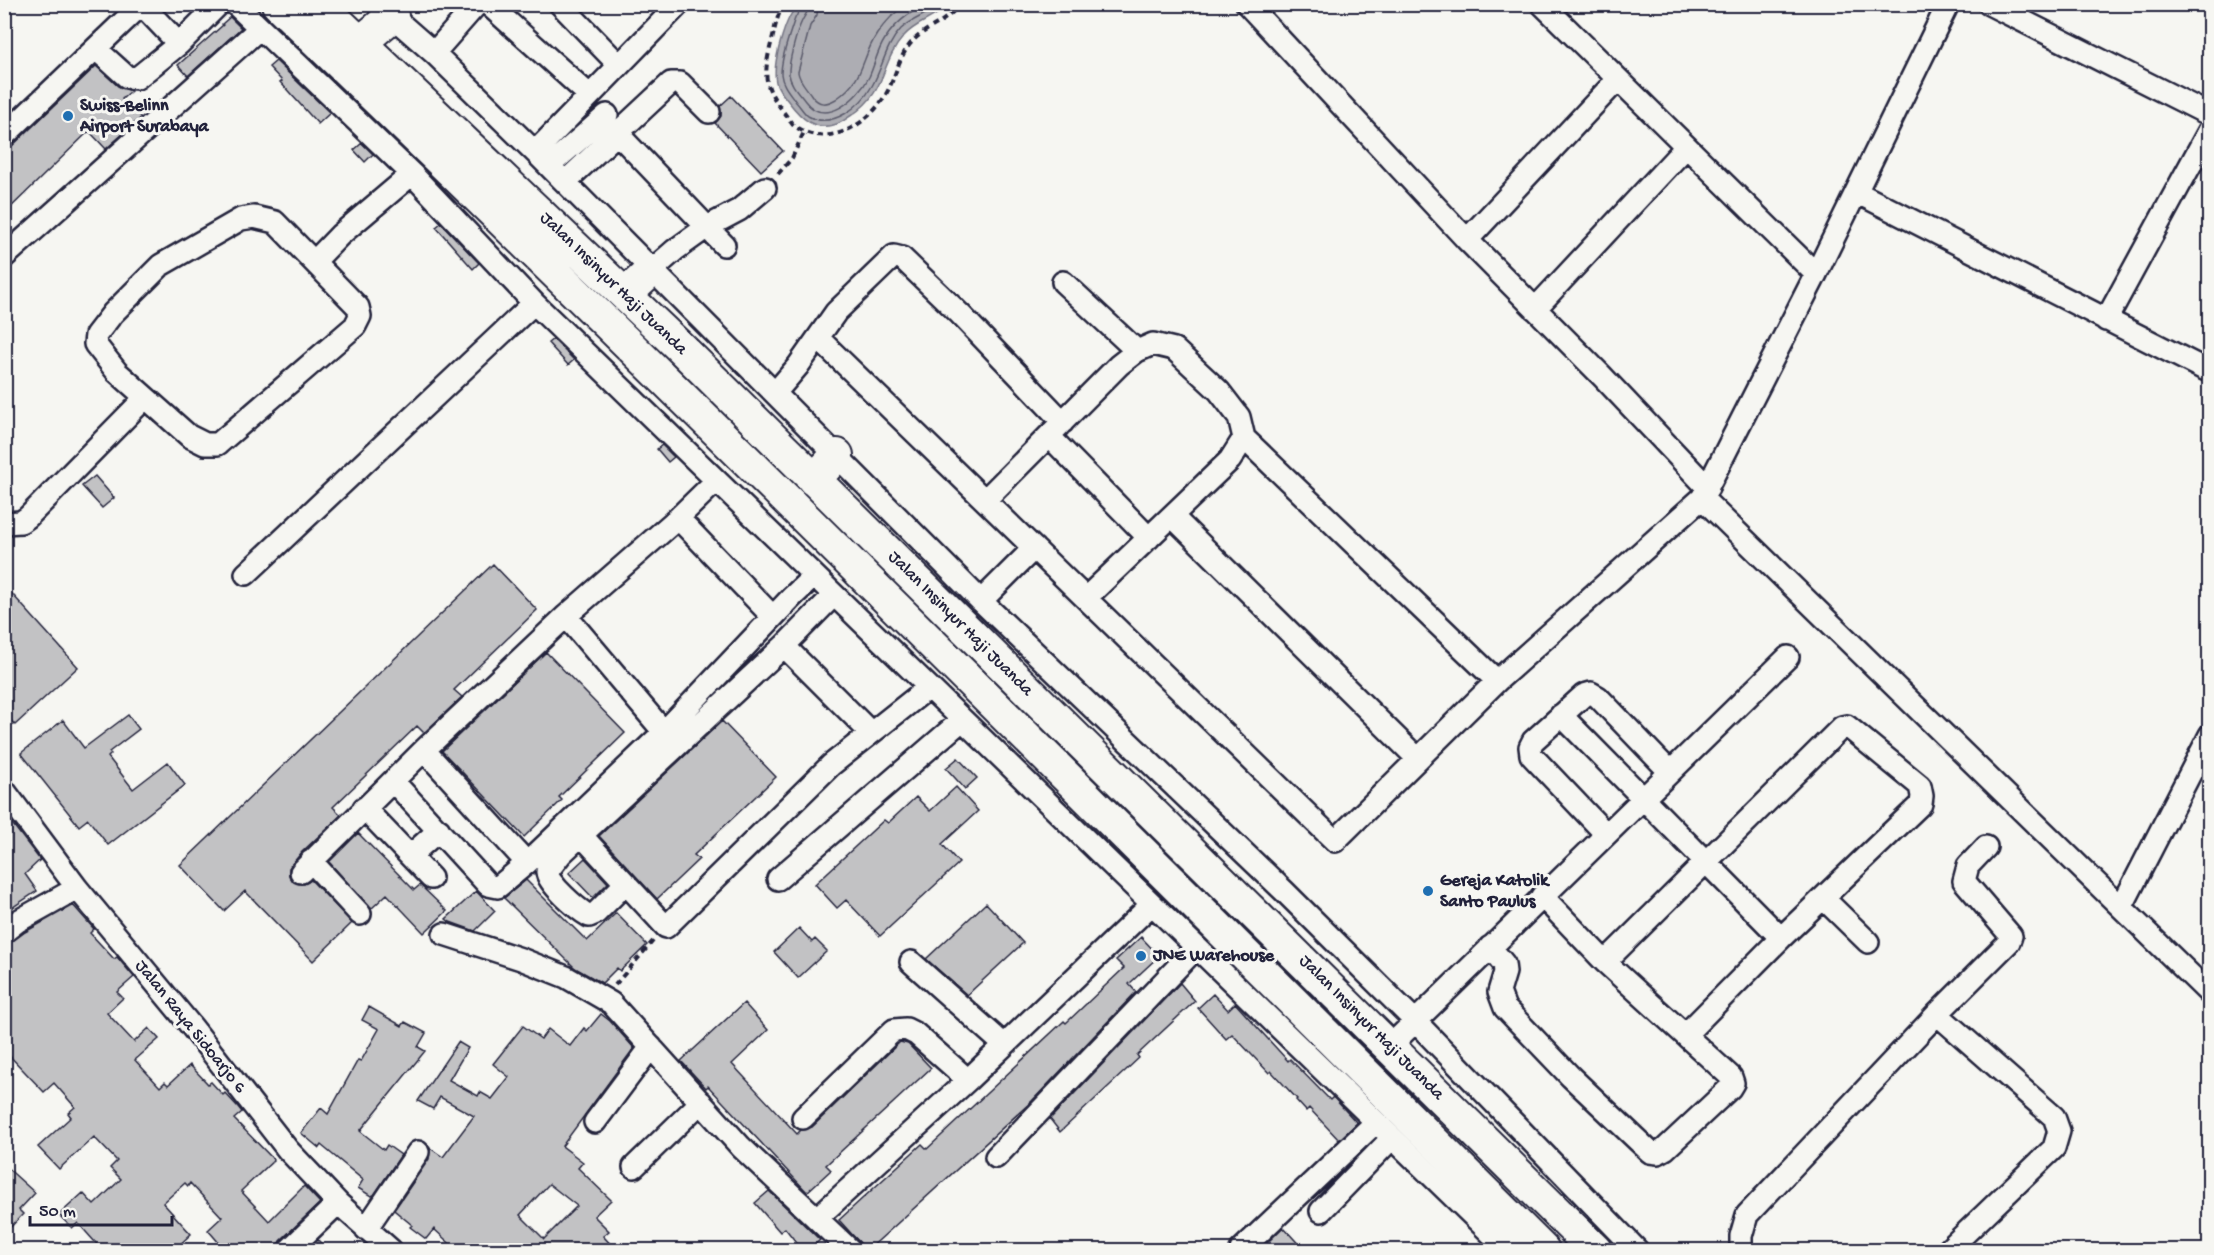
<svg xmlns="http://www.w3.org/2000/svg" width="2214" height="1255" font-family="'Gochi Hand',sans-serif">
<style>
.water{fill:#adadb3;stroke:#757583;stroke-width:1.5}
.lines{fill:none;stroke-linecap:round;stroke-linejoin:round}
.shore{stroke:#5a5a6b;stroke-width:1.5}
.building{fill:#c2c2c4;stroke:#22223b;stroke-width:1.5;fill-rule:evenodd}
.minor-casing{stroke:#22223b;stroke-width:26}
.highway-casing{stroke:#22223b;stroke-width:36}
.path{stroke:#22223b;stroke-width:4;stroke-dasharray:6 4.5;stroke-linecap:butt}
.minor{stroke:#f6f6f2;stroke-width:21}
.highway{stroke:#f6f6f2;stroke-width:32}
.poi-dot{fill:#1f6fb2;stroke:#f6f6f2;stroke-width:2}
.labels{text-anchor:middle;dominant-baseline:central;stroke-width:6;stroke-linejoin:round;paint-order:stroke}
.poi-label{font-size:18px;font-weight:bold;fill:#22223b;stroke:#f6f6f2;text-anchor:start}
.street-label{font-size:18px;fill:#22223b;stroke:#f6f6f2}
</style>
<rect width="100%" height="100%" fill="#f6f6f2"/>
<filter id="ink" filterUnits="userSpaceOnUse"><feTurbulence type="fractalNoise" baseFrequency=".0167" numOctaves="2"/><feDisplacementMap in="SourceGraphic" scale="12" xChannelSelector="R" yChannelSelector="G"/><feConvolveMatrix kernelMatrix="1 2 1 2 8 2 1 2 1" color-interpolation-filters="sRGB"/></filter>
<g filter="url(#ink)">
<path class="water" d="M798,5l150,-1v1c-13,14 -32,17 -44,31 -25,28 -16,55 -52,79 -5,3 -9,7 -15,9 -23,8 -36,-6 -49,-23 -5,-6 -10,-12 -12,-19 -4,-18 9,-65 22,-77z"/>
<g class="lines">
<path class="shore" d="M802,4c-1,7 -6,10 -8,17 -5,15 -13,36 -13,53 1,11 9,19 15,28 4,4 7,10 12,14 24,14 53,-10 64,-30 11,-19 13,-40 29,-57 12,-11 27,-14 39,-25
M809,4c0,8 -4,10 -7,17 -5,10 -14,42 -13,53 1,10 10,19 16,27 20,27 53,-2 64,-24 6,-13 8,-26 16,-38 10,-16 25,-27 42,-35
M818,4l-1,11 -7,11 -12,46c1,9 9,16 14,24 7,9 14,9 24,3 30,-21 24,-39 41,-65 8,-12 18,-22 30,-30"/>
</g>
<path class="building" d="M230,17l11,11 -53,48 -10,-11 45,-40 -1,-1z
M276,61l54,52 -12,11 -38,-42 2,-1 -13,-14z
M96,66l22,20 13,5 -9,8 19,19 -35,31 -17,-18 -85,83v-66l9,-3z
M731,96l52,55 -22,20 -46,-48 6,-7 -1,-10z
M362,143l11,11 -8,8 -11,-12z
M441,223l38,40 -6,6 -37,-42z
M553,339l21,21 -6,5 -20,-22z
M662,445l12,12 -6,5 -11,-13z
M95,476l19,22 -12,10 -20,-22z
M493,564l44,46 -83,80 8,7 -38,36 -7,-7 -84,81 8,8 -39,37 -13,16v7l3,6 12,3 7,-4 41,43 -39,38 -68,-70 -21,20 -44,-46z
M4,585l74,82 -63,58 -11,-12z
M546,652l79,81 -66,64 3,3 -38,37 -82,-86z
M128,715l11,14 -30,23 2,2 -3,3 25,32 35,-27 17,23 -77,60 -20,-26 -9,7 -58,-73 42,-33 21,28z
M722,721l54,56 -82,78 5,4 -42,40 -58,-63z
M958,758l19,20 -12,11 -19,-21z
M956,787l22,24 -36,33 17,19 -79,73 -34,-36 -9,8 -22,-24 69,-64 4,3 28,-26 14,14z
M4,813l36,47 -15,14 12,17 -33,22z
M358,833l56,57 6,-5 27,26 -23,22 -37,-39 -16,15 -42,-47z
M585,858l23,25 -15,15 -24,-25z
M526,880l61,61 29,-28 31,32 -27,26 -3,-3 -15,15 -27,-15 -71,-70z
M476,891l19,20 -20,20 -25,-9 -4,-3z
M986,903l37,40 -56,52 -41,-36z
M73,905l21,24 -4,4 24,26 3,-2 17,20 -17,15 6,6 -16,15 27,29 15,-14 10,11 -24,21 25,27 5,-5 3,3 22,-20 18,19 3,-2 12,13 2,-2 13,14 4,5 -8,7 40,41 -33,31 28,30 35,-35 16,17 -40,38 -3,10h-51l-18,-21 14,-13 -32,-34 -2,3 -3,-3 -22,20 28,31 -18,17h-70l-25,-28 -6,5 -13,-13 24,-22 11,12 27,-26 -11,-11 7,-7 -23,-24 -35,32 -21,-22 33,-30 -3,-4 7,-6 -21,-24 -10,9 -40,-42 1,-103 20,-15z
M799,928l13,14 3,-3 12,12 -29,27 -24,-26z
M1141,937l18,19 -30,28 7,8 -104,109 -165,150 -28,-31 83,-76 5,5 137,-128 2,2 58,-55 -8,-8z
M1180,983l15,18 -58,54 2,3 -79,74 -10,-13z
M1213,994l15,16 7,-7 53,58 2,-2 40,41 3,-3 24,26 -18,17 -30,-32 -3,3 -10,-11 1,-1 -26,-28 -2,2 -37,-39 -6,5 -28,-31z
M744,1003l24,27 -36,34 65,70 4,-4 11,-3 88,-85 8,2 23,24 -105,97 5,5 -24,22 -99,-106 -2,2 -25,-27z
M369,1007l33,19 3,-4 21,11 -8,14 7,4 -65,80 24,19 3,-5 14,10 -27,40 -3,1 -13,-8 5,-8 -42,-35 -2,3 -18,-15 20,-25 7,6 30,-54 3,1 18,-32 -17,-9z
M601,1014l9,7 24,27 -72,98 21,16 -5,6 33,32 -17,16 15,15 -6,5 14,15h-159l-24,-22 -8,10 -16,-12 2,-2 -18,-15 35,-51 1,-11 13,9 31,-41 -34,-19 -7,12 -15,-8 40,-59 10,6 -19,32 29,16 2,-4 12,7 17,-22 -16,-13 30,-38 18,13 7,-10 22,17 14,-18 3,3zM549,1184l28,22 -33,33 -24,-24z
M4,1165l31,28 -16,17 4,4 -19,20z
M769,1191l51,49 -12,11h-5l-18,-23 -5,4 -25,-29z
M1283,1227l22,24h-46z
M318,1240l10,11h-21z"/>
<g class="lines">
<defs>
<path id="minor" d="M235,4l177,170 122,129 974,947
M378,4l56,49 101,99 446,449 303,290 131,130 222,229
M488,4l101,91
M560,4l59,61
M1247,4l220,236 135,136 106,112
M1542,4l274,270
M1989,4l221,111
M142,5l37,39
M96,49l31,28 10,1 42,-34 40,-40
M434,53l43,-49
M617,133l107,112
M4,136l138,-132
M535,152l144,-148
M549,166l58,-51
M565,182l106,-99h9l29,29
M1856,192l354,180
M254,217l21,5 83,85 2,9 -5,10 -137,118h-13l-16,-8 -72,-64 -22,-28 1,-9 17,-22 48,-48 80,-46z
M1467,240l151,-161
M4,257l256,-229
M314,262l26,-27 72,-61
M652,270l23,-20 32,-23 32,-17 26,-22
M1063,282l74,69
M1535,309l151,-162
M2106,320l104,-191
M818,338l517,503 162,-160 205,-183 114,-224 132,-270
M775,393l23,-27 38,-54 58,-56 8,2 58,56 103,108
M1049,436l100,102
M1702,498l508,496
M985,500l134,-135 18,-14 16,-7 21,5 45,42 20,26 5,21 253,243
M1172,516l246,243
M678,518l95,99
M4,523l17,-1 7,-5 117,-119
M246,574l288,-271
M1086,598l144,-138 14,-22
M981,601l53,-53
M566,616l98,116
M784,646l87,87
M1561,715l220,223
M424,750l103,113
M393,781l95,104 10,2 29,-24 137,-131 128,-135 22,-21
M4,790l73,98 115,139 96,123 50,53 53,47
M364,808l67,70
M1606,834l-75,-79 -1,-8 3,-6 51,-46 7,-2 7,4 72,75
M582,836l84,91 165,-162 97,-77
M411,855l28,-25
M311,861l49,53
M301,872l123,-122 142,-134 112,-98 38,-37
M778,879l184,-159
M625,884l-29,29 -7,3c-12,-7 -41,-32 -42,-44l14,-18 223,-208 50,-51
M1823,898l45,44
M2122,906l88,-171
M4,932l14,-11 59,-33
M444,934l77,25 45,18 45,26 130,144 109,103
M1490,947l14,17 1,8 -6,20 6,16 66,69 79,75 8,1 7,-4 65,-61 3,-5 -2,-6 -126,-115 -63,-66
M911,962l92,82
M1605,962l237,-235 5,-1 73,60 2,10 -1,8 -140,134 -96,97
M1937,1014l117,103 5,14 -5,17 -106,102
M1390,1046l398,-389
M803,1118l91,-88 12,-1 10,5 52,46
M595,1122l56,-75
M996,1157l200,-209
M634,1167l67,-65
M1321,1211l71,-73
M817,1218l151,-138 183,-175
M366,1229l52,-77
M289,1250l49,-47
M1241,1250l134,-127
M1741,1250v-14l6,-21 190,-201 72,-72 2,-6 -47,-55 4,-15 18,-19"/>
<path id="highway" d="M278,4c427,410 845,830 1265,1246
M319,4l364,346 912,900
M360,43l32,-27
M625,295l27,-25
M814,480l23,-25"/>
</defs>
<use href="#minor" class="minor-casing"/>
<use href="#highway" class="highway-casing"/>
<path class="path" d="M784,4c-7,11 -9,24 -12,36 -12,45 -5,49 21,85 33,25 75,1 93,-31 10,-17 12,-38 27,-53 15,-16 33,-17 46,-37
M778,174l14,-16 12,-26
M615,985l38,-44"/>
<use href="#minor" class="minor"/>
<use href="#highway" class="highway"/>
</g>
</g>
<g class="poi-dot">
<circle cx="68" cy="116" r="6"/>
<circle cx="1428" cy="891" r="6"/>
<circle cx="1141" cy="956" r="6"/>
</g>
<g class="labels">
<g class="poi-label">
<text x="80" y="106">Swiss-Belinn<tspan x="80" dy="21">Airport Surabaya</tspan></text>
<text x="1440" y="881">Gereja Katolik<tspan x="1440" dy="21">Santo Paulus</tspan></text>
<text x="1153" y="956">JNE Warehouse</text>
</g>
<g class="street-label">
<text transform="translate(613 284) rotate(44)">Jalan Insinyur Haji Juanda</text>
<text transform="translate(960 624) rotate(45)">Jalan Insinyur Haji Juanda</text>
<text transform="translate(190 1027) rotate(51)">Jalan Raya Sidoarjo 6</text>
<text transform="translate(1371 1028) rotate(45)">Jalan Insinyur Haji Juanda</text>
</g>
</g>
<rect width="2214" height="1255" fill="none" stroke="#f6f6f2" stroke-width="24"/>
<rect x="12" y="12" width="2190" height="1231" fill="none" stroke="#22223b" stroke-width="2" filter="url(#ink)"/>
<path d="M30 1216v9h142v-9" fill="none" stroke="#22223b" stroke-width="3"/>
<text x="39" y="1216" font-size="18" fill="#22223b" stroke="#f6f6f2" stroke-width="4.5" paint-order="stroke">50 m</text>
</svg>
